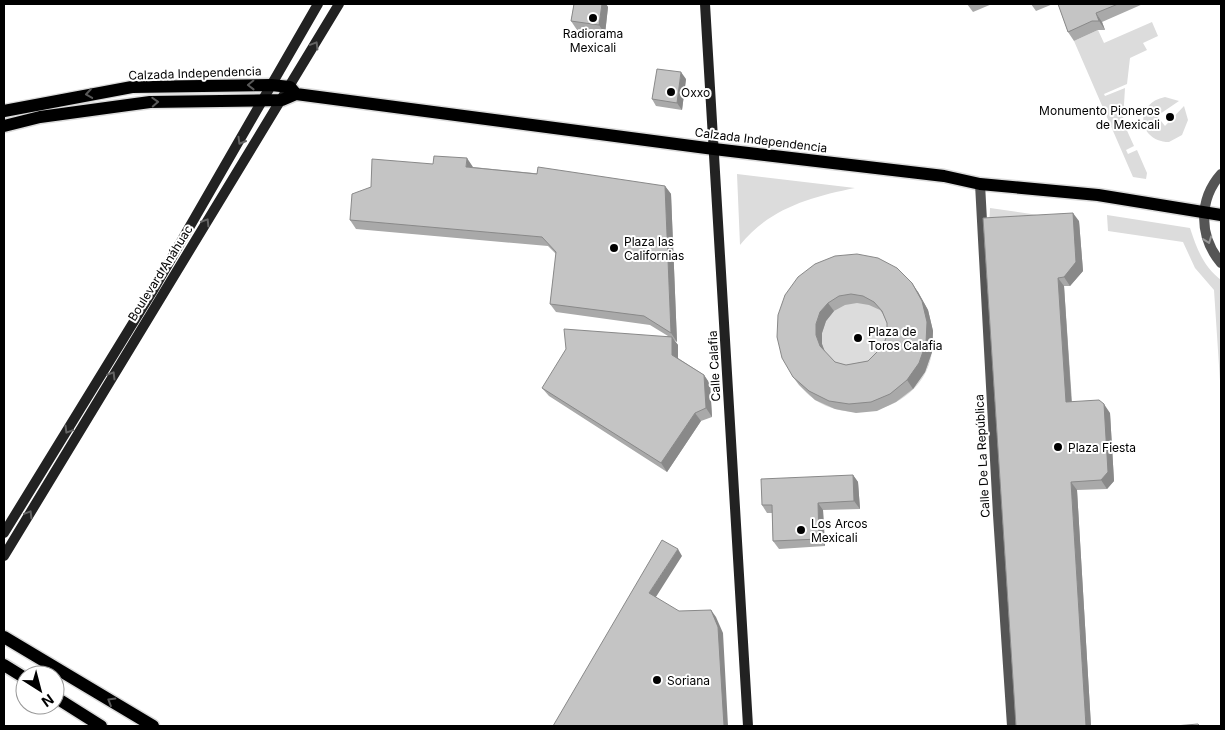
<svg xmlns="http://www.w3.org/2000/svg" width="1225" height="730" font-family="Inter,sans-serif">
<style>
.green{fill:#dcdcdc}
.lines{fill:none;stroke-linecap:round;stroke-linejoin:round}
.primary-casing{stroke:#dbdbdb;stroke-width:15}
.street{stroke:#555;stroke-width:10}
.secondary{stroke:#222;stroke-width:10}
.primary{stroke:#000;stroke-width:12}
.wall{fill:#a9a9a9;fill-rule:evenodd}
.shaded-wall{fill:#898989}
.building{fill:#c4c4c4;stroke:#898989;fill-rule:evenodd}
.oneway{stroke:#646464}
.oneway2{stroke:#595959}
.oneway3{stroke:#999}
.poi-dot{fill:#000;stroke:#fff;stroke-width:2}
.labels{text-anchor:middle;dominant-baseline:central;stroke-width:4;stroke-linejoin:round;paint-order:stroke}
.poi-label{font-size:12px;fill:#000;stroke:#fff;text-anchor:start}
.street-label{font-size:12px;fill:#000;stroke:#fff}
</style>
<rect width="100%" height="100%" fill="#fff"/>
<path class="green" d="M1152,22l6,14 -15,7 4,7 -17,8 -3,26 -23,10 1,2 20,-8 -2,33 -8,4 1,3 8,-4 10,22 -8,4 2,4 9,-4 10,23 -1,6 -13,-2 -59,-136 24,-11 6,13z
M1165,97l14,4 -22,15 8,10 19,-20 4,14 -6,15 -13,7c-32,-1 -35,-39 -4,-45z
M737,174l118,14c-44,9 -85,20 -115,57z
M990,208l89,13 -90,6z
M1107,215l83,13c7,21 13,38 31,52v116l-7,-106 -19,-22 -12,-26 -75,-11z
M903,277c20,20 25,27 27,56 1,6 3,13 2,19 -8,60 -93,81 -131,35 -7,-8 -14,-51 -17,-63z"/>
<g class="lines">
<defs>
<path id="primary" d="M4,111l128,-24 139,-2 19,2 6,7
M4,126l36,-9 110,-15 132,-2 14,-6 418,55 230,27 36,8 118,11 123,20
M4,637l149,89
M4,665l21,13
M55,697l46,29"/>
</defs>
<use href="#primary" class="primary-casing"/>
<path class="street" d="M1221,174c-23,26 -22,63 0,89
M980,184l18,331 14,211"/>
<path class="secondary" d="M705,4l43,722
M4,533l148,-241 166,-288
M4,556l335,-552"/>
<use href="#primary" class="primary"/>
</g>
<path class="wall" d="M574,4h32l2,3 -3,27 -28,-4 -6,-9z
M967,4h25l-19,8z
M1031,4h22l-17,7z
M1058,4h85l-41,18 3,8h-7l-24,11 -6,-9z
M686,79l-4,31 -26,-4 -4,-7z
M473,167l192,19 6,8 6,148 -3,-2 4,5v13l26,17 6,9 2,33 -11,4 -34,51 -118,-76 -7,-8 126,-52 -18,-11 -94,-13 -6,-8 6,-50 -8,-8 -192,-17 -6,-9z
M983,218l96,3 4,50 -13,15h-6l8,116 38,11 4,68 -7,8 -30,1 14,236h-75z
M878,258l40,34 10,18 5,21 -1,21 -7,20 -12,17 -17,13 -19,9 -21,2 -21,-4 -20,-9 -16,-15 -6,-8 -16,-40zM857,303l12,2 11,5 3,4 4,9v12l-4,11 -15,15 -22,4 -11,-3 -11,-11 -2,-7v-11l4,-12 8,-10 11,-6z
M853,475l5,7 2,27 -37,1 2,36 -46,3 -6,-8 -1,-28h-5l-5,-8z"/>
<path class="shaded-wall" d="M602,4h4l2,3 -3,27 -6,-9z
M1096,13l6,9 3,8 -6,-9z
M681,72l5,7 -4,31 -5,-7z
M467,158l6,9h-7z
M665,186l6,8 6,148 -6,-9z
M1073,213l6,8 4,50 -13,15 -6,-9z
M1058,278l6,8 8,125 -6,-9z
M912,283l6,9 10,18 5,21 -1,21 -7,20 -12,17 -6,-9z
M828,303l6,8 -8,10 -4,12v11l4,10 -6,-8 -4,-11v-11l4,-12z
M672,337l6,8v18l-6,-8z
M704,375l6,9 2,33 -6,-9z
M1104,404l6,9 4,68 -7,8 -6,-9z
M695,413l6,8 -34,51 -6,-9z
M853,475l5,7 2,27 -6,-8z
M1071,482l6,8 14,236h-5z
M818,503l5,7 2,36 -6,-7z
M678,549l4,7 -28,44 -5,-7z
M711,610l5,7 7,16 5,93h-4z"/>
<path class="building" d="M574,4h28l-3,21 -28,-4z
M1058,4h60l-22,9 3,8h-7l-24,11z
M657,69l24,3 -4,31 -25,-4z
M434,156l33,2 -1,9 71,7 1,-7 127,19 6,147 -27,-17 -94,-12 6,-52 -14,-15 -192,-17 2,-26 19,-7 1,-28 61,5z
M1073,213l3,49 -12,15 -6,1 8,124 33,-2 5,4 4,68 -7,8 -30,2 15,244h-70l-33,-508z
M857,254l21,4 19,10 15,15 10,18 5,21 -1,21 -7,20 -12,17 -17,14 -19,8 -22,2 -20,-3 -20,-10 -16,-14 -11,-19 -5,-21 1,-22 7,-20 13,-18 17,-13 20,-8zM851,294l12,2 11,6 8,9 5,12v12l-4,11 -15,15 -22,4 -11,-3 -15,-16 -4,-11v-11l4,-12 8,-9 11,-7z
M564,329l108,8v18l32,20 2,33 -11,5 -34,50 -119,-75 24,-39z
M853,475l1,26 -36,2 1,36 -46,2 -1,-36h-10l-1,-26z
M662,540l16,9 -29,44 30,18 32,-1 7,17 6,99h-171z
M1198,724l2,2h-25z"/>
<defs><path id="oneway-chevron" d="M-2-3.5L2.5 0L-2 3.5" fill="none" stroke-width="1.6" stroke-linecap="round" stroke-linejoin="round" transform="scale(1.25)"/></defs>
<g class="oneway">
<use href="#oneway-chevron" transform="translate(315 45) rotate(-59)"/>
<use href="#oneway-chevron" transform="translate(241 141) rotate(120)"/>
<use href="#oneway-chevron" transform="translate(206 222) rotate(-58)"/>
<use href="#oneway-chevron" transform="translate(112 375) rotate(-59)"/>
<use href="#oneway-chevron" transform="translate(68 430) rotate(121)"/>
<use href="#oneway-chevron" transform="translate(29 514) rotate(-59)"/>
</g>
<g class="oneway2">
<use href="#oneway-chevron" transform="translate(251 85) rotate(179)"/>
<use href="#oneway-chevron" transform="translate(89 94) rotate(171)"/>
<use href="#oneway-chevron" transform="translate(155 102) rotate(-3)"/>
<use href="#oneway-chevron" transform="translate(111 701) rotate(-149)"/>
</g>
<use class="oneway3" href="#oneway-chevron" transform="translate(1208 240) rotate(70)"/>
<g class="poi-dot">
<circle cx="593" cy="18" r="5"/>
<circle cx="671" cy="92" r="5"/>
<circle cx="1170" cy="117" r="5"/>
<circle cx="614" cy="248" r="5"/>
<circle cx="858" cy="338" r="5"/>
<circle cx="1058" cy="447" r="5"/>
<circle cx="801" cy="530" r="5"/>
<circle cx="657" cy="680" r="5"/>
</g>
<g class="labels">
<g class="poi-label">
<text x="593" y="33" text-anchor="middle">Radiorama<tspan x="593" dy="14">Mexicali</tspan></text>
<text x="681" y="92">Oxxo</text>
<text x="1160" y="110" text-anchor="end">Monumento Pioneros<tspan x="1160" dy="14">de Mexicali</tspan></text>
<text x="624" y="241">Plaza las<tspan x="624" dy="14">Californias</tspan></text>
<text x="868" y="331">Plaza de<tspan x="868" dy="14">Toros Calafia</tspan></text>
<text x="1068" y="447">Plaza Fiesta</text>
<text x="811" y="523">Los Arcos<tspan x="811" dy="14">Mexicali</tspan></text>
<text x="667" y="680">Soriana</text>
</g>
<g class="street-label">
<text transform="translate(195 73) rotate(-2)">Calzada Independencia</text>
<text transform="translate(761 140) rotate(7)">Calzada Independencia</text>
<text transform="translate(160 273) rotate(-58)">Boulevard Anáhuac</text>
<text transform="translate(714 366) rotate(-93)">Calle Calafia</text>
<text transform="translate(982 456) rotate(-93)">Calle De La República</text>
</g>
</g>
<rect width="1225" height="730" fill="none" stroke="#000000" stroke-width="10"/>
<g transform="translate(40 690) rotate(144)"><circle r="24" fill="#ffffff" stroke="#999999"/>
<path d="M0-4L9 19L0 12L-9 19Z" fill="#000000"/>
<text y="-8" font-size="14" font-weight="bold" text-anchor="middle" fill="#000000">N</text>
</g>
</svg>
